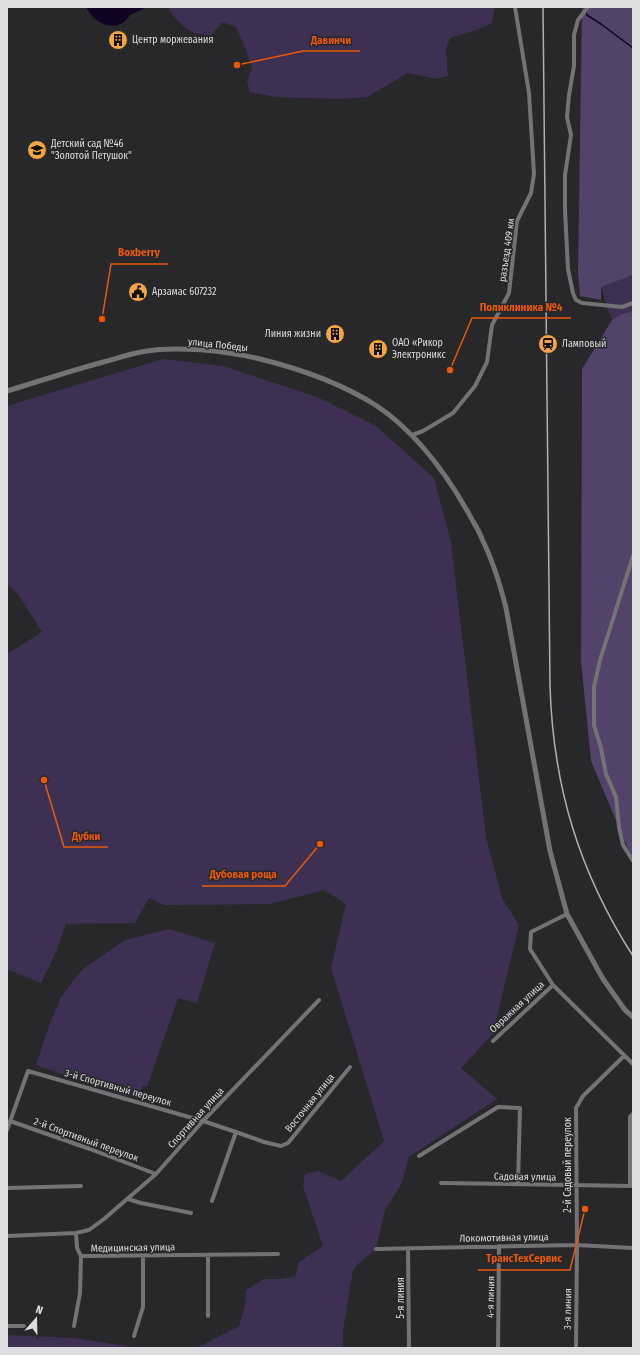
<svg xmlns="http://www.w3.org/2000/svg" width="640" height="1355" font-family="'Fira Sans Condensed',sans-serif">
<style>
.green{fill:#3e3052}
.forest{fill:#53426a}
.water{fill:#130323}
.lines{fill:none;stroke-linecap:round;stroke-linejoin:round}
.stream{stroke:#130323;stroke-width:1.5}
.minor{stroke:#737274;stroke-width:4}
.tertiary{stroke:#737274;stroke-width:5}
.rail{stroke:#b0afb1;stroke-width:1.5}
.labels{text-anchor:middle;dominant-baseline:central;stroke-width:3;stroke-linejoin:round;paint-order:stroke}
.poi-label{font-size:10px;fill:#dddcde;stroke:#28272a;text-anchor:start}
.street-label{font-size:10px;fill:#dddcde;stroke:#28272a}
.leader{fill:none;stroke:#e8590c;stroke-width:1.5}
.callout-dot{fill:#e8590c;stroke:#28272a;stroke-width:1.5}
.callout-label{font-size:11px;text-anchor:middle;font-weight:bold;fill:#e8590c;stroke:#28272a;stroke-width:3;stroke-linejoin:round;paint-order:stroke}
</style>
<rect width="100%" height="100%" fill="#28272a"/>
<path class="green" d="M169,7h326l-3,16 -18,8 -24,7 -4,11 2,27 -12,3 -28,-6 -41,24 -26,2 -65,-2 -26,-5 -3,-11 5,-14 -6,-17 -10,-23 -14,-5 -11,14c-5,-1 -10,-2 -16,-3 -9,-3 -24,-17 -26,-26z
M633,275v38l-21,7 -11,-33z
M163,359l60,7 94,31 59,29 58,52 17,64 35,295 16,61 17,27 -26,109 -32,34 36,31 -88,58 -7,26 -17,27 -9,39 -17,14 -6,7 -10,61v17h-146l42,-22 6,-20 1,-16 18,-11h16l15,-2 3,-10v-4l25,-17 -20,-60 2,-12 13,-3 23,10 43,-40 -53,-173 15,-64 -22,-14 -54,14 -106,1 -15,-7 -14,25 -69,1 -9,26 -16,33 -32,-13 -2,2v-318l35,-22 -24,-38 -11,-10v-178z
M169,929l46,14 -18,60 -19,-5 -31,89 -4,-1 -2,4 -6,4 -10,2 -89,-31 14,-42 11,-26 13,-18 9,-10 42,-29z
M7,1335l67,3 66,10h-133z"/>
<path class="forest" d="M582,7h51v268l-32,12v13l-21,-4 -2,-23z
M633,311v546l-2,-1 -40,-95 -10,-100 1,-292 30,-49 8,-5z"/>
<path class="water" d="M86,7h61c-5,3 -11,5 -17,8 -2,2 -3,5 -6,7 -15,10 -31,-1 -38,-15z"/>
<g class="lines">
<path class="stream" d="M584,7l3,8 14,9 32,24"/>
<path class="minor" d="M588,7l-10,13 -4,15v31l-5,29 -2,22 4,18 -6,40v35l3,59 5,24 3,7 6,3 40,4 11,-4
M412,435l11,-4 30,-18 22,-27 12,-24 5,-37 17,-32 8,-72 14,-28 3,-19 -5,-81 -14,-86
M633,556l-33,104 -6,27v38l7,23 5,26 10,23 3,30 4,18 10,16
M567,914l-36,18 -1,17 23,36 80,79
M493,1041l60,-56
M10,1121l80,28 66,25
M7,1130l21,-59 175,50 33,11 -24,69
M236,1132l28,10 17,4 7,-3 62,-76
M419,1156l79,-49 22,1 -2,76
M441,1183l192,3
M630,1186v-69l3,-3
M7,1188l74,-2
M128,1199l13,4 50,10
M76,1233l1,15 4,8h6l191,-2
M7,1236l69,-3 13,-3 15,-11 52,-45 47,-53 116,-121
M408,1248l1,100
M376,1249l201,-4 56,3
M208,1255v61
M7,1326h17
M74,1326l6,-33 1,-37
M134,1336l9,-29v-51
M498,1348l1,-102
M576,1348l1,-103 -1,-137 7,-12 41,-40"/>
<path class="tertiary" d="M7,391c33,-10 66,-21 100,-30 11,-3 22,-7 34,-9 34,-7 85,-1 119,7 41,10 81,24 117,47 40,27 69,67 92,108 4,8 10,16 13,25 11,22 18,45 24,69l44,243 17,63 36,65 22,31 8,7"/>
<path class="rail" d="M543,7l7,679c3,100 29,186 83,270"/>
</g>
<defs>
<symbol id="building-disc" viewBox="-11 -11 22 22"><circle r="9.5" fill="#f2a541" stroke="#28272a"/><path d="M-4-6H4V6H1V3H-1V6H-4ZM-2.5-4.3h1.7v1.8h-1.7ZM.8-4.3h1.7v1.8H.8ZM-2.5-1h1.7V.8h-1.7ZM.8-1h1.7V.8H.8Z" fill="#111"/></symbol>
<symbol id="school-disc" viewBox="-11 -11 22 22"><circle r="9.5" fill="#f2a541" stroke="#28272a"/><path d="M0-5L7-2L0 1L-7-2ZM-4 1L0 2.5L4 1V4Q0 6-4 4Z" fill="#111"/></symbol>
<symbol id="civic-disc" viewBox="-11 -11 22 22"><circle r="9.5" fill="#f2a541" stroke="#28272a"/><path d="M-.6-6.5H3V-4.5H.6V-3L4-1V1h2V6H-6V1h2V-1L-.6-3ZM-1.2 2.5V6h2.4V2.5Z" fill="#111"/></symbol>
<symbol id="station-disc" viewBox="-11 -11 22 22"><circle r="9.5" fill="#f2a541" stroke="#28272a"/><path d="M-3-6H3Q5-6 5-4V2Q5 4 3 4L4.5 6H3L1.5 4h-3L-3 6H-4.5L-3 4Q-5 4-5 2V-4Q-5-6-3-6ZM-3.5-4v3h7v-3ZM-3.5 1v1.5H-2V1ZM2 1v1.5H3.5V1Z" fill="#111"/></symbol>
</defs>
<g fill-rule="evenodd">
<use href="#building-disc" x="107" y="29" width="22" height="22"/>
<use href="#school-disc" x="26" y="139" width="22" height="22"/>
<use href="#civic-disc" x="127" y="281" width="22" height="22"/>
<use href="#building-disc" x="324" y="323" width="22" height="22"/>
<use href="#station-disc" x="537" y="333" width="22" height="22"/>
<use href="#building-disc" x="367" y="338" width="22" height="22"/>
</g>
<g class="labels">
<g class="poi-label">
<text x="132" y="40">Центр моржевания</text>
<text x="51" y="144">Детский сад №46<tspan x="51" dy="12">"Золотой Петушок"</tspan></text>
<text x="152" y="292">Арзамас 607232</text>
<text x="321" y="334" text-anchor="end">Линия жизни</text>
<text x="392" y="343">ОАО «Рикор<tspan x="392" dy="12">Электроникс</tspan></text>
<text x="562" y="344">Ламповый</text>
</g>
<g class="street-label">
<text transform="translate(507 250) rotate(-82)">разъезд 409 км</text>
<text transform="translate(218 345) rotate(6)">улица Победы</text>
<text transform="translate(517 1007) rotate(-43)">Овражная улица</text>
<text transform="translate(118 1088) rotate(16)">3-й Спортивный переулок</text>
<text transform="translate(310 1103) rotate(-51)">Восточная улица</text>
<text transform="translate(196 1118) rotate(-48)">Спортивная улица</text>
<text transform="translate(86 1140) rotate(20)">2-й Спортивный переулок</text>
<text transform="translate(568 1165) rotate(-90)">2-й Садовый переулок</text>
<text transform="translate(525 1177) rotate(1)">Садовая улица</text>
<text transform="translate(504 1238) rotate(-1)">Локомотивная улица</text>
<text transform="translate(133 1248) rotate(-1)">Медицинская улица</text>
<text transform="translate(491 1297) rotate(-89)">4-я линия</text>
<text transform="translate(401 1298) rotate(-90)">5-я линия</text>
<text transform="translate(568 1309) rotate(-89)">3-я линия</text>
</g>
</g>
<path class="leader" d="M237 65L303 51H360M102 319L111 264H168M450 370L472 318H571M44 780L64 847H108M320 844L285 886H202M585 1209L570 1270H478"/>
<g class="callout-dot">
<circle cx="237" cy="65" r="4"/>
<circle cx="102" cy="319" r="4"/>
<circle cx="450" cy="370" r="4"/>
<circle cx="44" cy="780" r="4"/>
<circle cx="320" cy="844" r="4"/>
<circle cx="585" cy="1209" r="4"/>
</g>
<g class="callout-label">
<text x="331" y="44">Давинчи</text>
<text x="139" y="256">Boxberry</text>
<text x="521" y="311">Поликлиника №4</text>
<text x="86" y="840">Дубки</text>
<text x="243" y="878">Дубовая роща</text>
<text x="524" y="1262">ТрансТехСервис</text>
</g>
<rect width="640" height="1355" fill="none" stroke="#dddcde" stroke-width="16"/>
<g transform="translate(36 1319) rotate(20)" stroke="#28272a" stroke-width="3" paint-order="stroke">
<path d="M0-3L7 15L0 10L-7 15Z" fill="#dddcde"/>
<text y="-6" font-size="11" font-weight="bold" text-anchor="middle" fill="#dddcde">N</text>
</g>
</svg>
